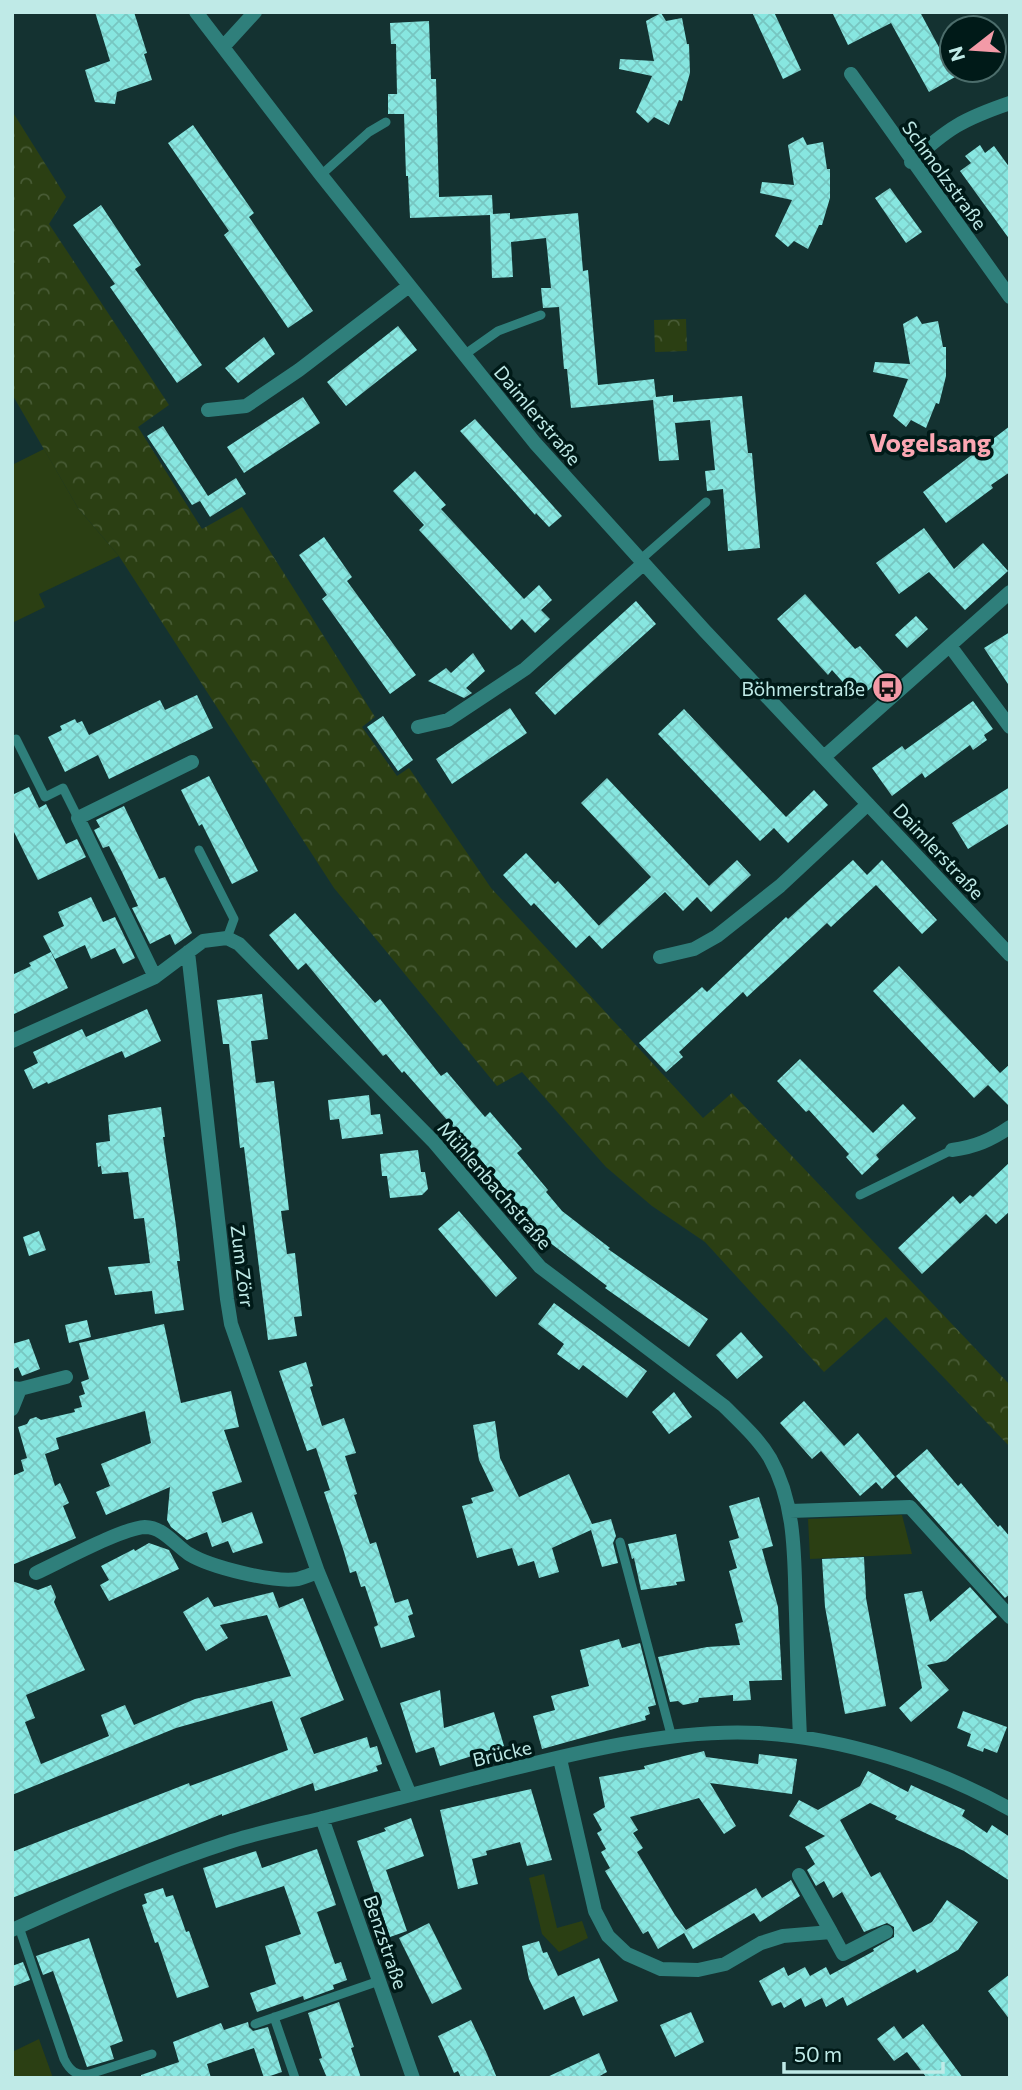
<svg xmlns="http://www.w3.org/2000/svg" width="1022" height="2090" font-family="Commissioner,sans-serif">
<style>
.grass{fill:#2b3f13}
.forest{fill:url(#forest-crowns)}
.building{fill:url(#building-cross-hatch)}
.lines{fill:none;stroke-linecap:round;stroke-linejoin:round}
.lane{stroke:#2f7f7b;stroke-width:9}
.street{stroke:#2f7f7b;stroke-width:14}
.labels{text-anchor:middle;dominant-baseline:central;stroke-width:7;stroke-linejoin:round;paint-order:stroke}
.street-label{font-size:19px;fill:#bfeae7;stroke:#001a18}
.poi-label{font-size:19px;fill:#bfeae7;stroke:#001a18;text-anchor:end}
.district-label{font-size:26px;font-weight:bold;fill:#fba7b3;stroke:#001a18}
</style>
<defs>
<pattern id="forest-crowns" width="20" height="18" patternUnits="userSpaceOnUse" patternTransform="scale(1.75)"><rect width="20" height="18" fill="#2b3f13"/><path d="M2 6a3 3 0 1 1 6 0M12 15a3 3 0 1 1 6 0" fill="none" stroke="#485b35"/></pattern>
<pattern id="building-cross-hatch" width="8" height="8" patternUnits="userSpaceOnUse" patternTransform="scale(1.75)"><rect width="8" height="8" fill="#87e6e0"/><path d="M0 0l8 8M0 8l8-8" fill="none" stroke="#77c6c1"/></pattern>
</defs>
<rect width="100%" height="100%" fill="#143231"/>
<path class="grass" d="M44,449l34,59 41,48 -80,38 6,13 -33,16v-158z
M902,1515l10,39 -102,5 -2,-40z
M544,1874l13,54 25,-7 6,17 -29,14 -17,-18 -13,-56z
M39,2039l14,39h-41v-26z"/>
<path class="forest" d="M12,111l54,86 -17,27 120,181 -31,22 64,102 40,-22 133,210 -13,10 35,49 12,-8 82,120 212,230 29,-25 278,292v62l-124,-130 -62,55 -119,-130 -53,-36 -46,-39 -84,-95 -25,14 -163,-198 -215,-332 -41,-48 -66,-114z
M686,319l1,32 -32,1 -1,-32z"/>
<path class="building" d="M95,12h39l13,41 -3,1 8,26 -35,12 -2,12 -20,-2 -10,-32 25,-9z
M752,12h22l27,58 -18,9z
M832,12h88l35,65 -26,15 -38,-69 -43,22z
M661,13l5,8 16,-3 5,26h2l1,29 -8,28 -3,-1 -10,25 -15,-8 -6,6 -12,-11 16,-36 -33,-7 1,-10 34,2 -8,-40z
M429,21l2,58h5l3,118 53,-2 1,19 17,-1v6l68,-6 5,58 5,-1 10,115 56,-6 2,18 17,-2v7l69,-6 6,57h4l8,95 -32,3 -5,-62 -16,2 -2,-20 10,-1 -5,-50 -35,3 4,37 -20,1 -6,-61 -82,8 -4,-39h-3l-5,-62 -16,1 -2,-20h10l-5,-50 -35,4 2,35 -21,1 -2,-63 -80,3 -2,-42h-2l-2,-62h-16v-20h9l-1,-50h-5l-1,-21z
M193,125l61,88 -5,4 64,94 -25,17 -64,-93 5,-4 -61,-88z
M803,137l4,8 16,-3 4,27h3v29l-8,27h-3l-11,24 -14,-8 -6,6 -13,-11 17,-36 -32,-7 2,-11 32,3 -6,-40z
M980,145l5,8 9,-7 16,22v72l-50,-69 11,-8 -6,-7z
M890,188l32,44 -16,11 -31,-45z
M101,205l40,60 -6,4 67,96 -25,18 -67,-96 5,-3 -42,-59z
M917,316l5,8 16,-3 5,26h3v29l-7,28 -3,-1 -10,25 -15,-8 -5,7 -13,-11 15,-37 -35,-7 2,-10 35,2 -7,-40z
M398,326l19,24 -71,56 -19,-24z
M264,337l11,17 -37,29 -13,-15z
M303,397l17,26 -76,50 -17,-26z
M475,419l87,97 -13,11 -13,-14 -1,2 -75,-84z
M163,426l45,70 28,-18 10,16 -36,23 -10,-16 -8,4 -45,-69z
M1010,426v46l-19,13 2,3 -47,35 -23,-31z
M415,471l31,34 -5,4 83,90 15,-14 13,15 -11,10 9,9 -15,14 -13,-14 -11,11 -92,-100 5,-5 -31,-34z
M924,528l30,41 29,-26 25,28 -43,39 -36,-38 -30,22 -23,-31z
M324,537l28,40 -5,4 69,94 -26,19 -68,-95 5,-4 -28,-40z
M805,594l50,55 5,-3 26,29 -28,24 -26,-29 -4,5 -51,-56z
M636,601l20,23 -101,91 -20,-22z
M916,616l12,13 -21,19 -12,-13z
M1010,632v55l-26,-39z
M473,653l12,18 -19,17 6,5 -8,5 -36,-17 18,-13 5,5z
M197,695l16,33 -104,51 -11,-24 -33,17 -17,-35 14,-7 -2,-4 15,-7 2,4 5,-2 7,14 71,-35 5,10z
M973,701l20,28 -9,6 3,5 -14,10 -3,-5 -45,33 -3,-5 -30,23 -20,-28 30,-22 3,4z
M510,708l17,25 -75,51 -16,-25z
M684,709l102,108 28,-27 14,15 -40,38 -14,-15 -14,13 -102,-107z
M383,716l30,44 -15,11 -31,-44z
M209,776l49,95 -26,13 -30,-60 -3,2 -18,-36z
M607,778l102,108 28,-26 14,15 -40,37 -14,-15 -14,14 -18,-19 -63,57 -13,-14 62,-58 -70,-74z
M29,787l10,21 7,-4 20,40 11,-5 9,18 -48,23 -26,-52v-33z
M1010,787v36l-42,26 -16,-26z
M124,806l35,73 6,-2 27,56 -17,12 -5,-11 -20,10 -18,-36 6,-2 -16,-34 -13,-26 -6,2 -9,-18 6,-3 -4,-7z
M526,853l29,31 3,-3 41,45 -23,22 -42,-45 -3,3 -28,-31z
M853,860l14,15 15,-15 55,60 -15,14 -46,-49 -45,42 -4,-4 -80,74 -4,-5 -64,60 4,5 -17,15 -27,-29 63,-56 5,5 79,-75 2,2z
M91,897l12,25 12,-5 20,41 -12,6 -8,-16 -24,11 -6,-14 -30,14 -12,-23 21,-10 -6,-14z
M295,913l80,90 5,-4 61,77 6,-4 38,45 5,-5 32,37 -5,4 31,37 -2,2 16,19 48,37 -2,1 100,70 -19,28 -84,-59 2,-2 -58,-44 -87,-105 -58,-66 -2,2 -16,-19 -3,2 -77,-93 -8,7 -29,-35z
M51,952l17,36 -56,27v-40l19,-9 -2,-3z
M899,966l101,107 10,-9v43l-22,-22 -14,13 -101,-107z
M262,994l6,45 -17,2 5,42 18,-2 15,129 -8,1 6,43 8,-1 7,63 -8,1 3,19 -29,4 -24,-193 -4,1 -11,-104h-6l-6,-44z
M147,1009l14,32 -36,17 -3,-7 -74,33 -1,-2 -14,7 -9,-19 14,-7 -5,-11 49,-23 4,8z
M800,1059l73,74 30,-29 13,14 -40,37 3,4 -17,16 -16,-18 3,-3 -40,-44 -3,2 -29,-31z
M369,1095l2,20 9,-1 3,20 -41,5 -3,-20 -9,1 -2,-20z
M161,1107l4,30h-2l13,89 4,35h-3l7,49 -29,4 -3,-23 -37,4 -7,-28 42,-4 -6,-45 -10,1 -6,-47 -26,2 -1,-8 -3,1 -2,-24 14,-2 -2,-26z
M418,1150l3,22h4l3,17 -6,6 -32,3 -3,-22h-5l-2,-22z
M1010,1162v49l-14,13 -10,-10 -64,60 -24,-26 55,-52 7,8 10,-9 3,2z
M459,1211l58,67 -21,19 -58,-68z
M39,1231l7,19 -17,6 -6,-19z
M554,1303l93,68 -20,27 -44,-33 -4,5 -22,-16 7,-10 -26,-20z
M87,1320l4,17 -22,6 -4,-18z
M164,1324l17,79 50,-12 8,36 -15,3 18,52 -30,10 10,31 30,-11 11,31 -30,10 -5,-12 -16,6 -5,-15 -20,8 -16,-13 -4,-7 3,-33 -64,28 -10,-23 14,-6 -9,-22 50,-21 -6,-32 -89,27 3,11 -14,5 10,32 5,-3 9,20 -6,3 13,32 -64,27v-89l12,-5 -3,-11 6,-2 -9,-31 9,-3 3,-5 6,-2 5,3 34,-8 -1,-3 8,-2 -3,-11 6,-2 -4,-12 8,-3 -10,-36z
M741,1332l22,25 -26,22 -21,-24z
M29,1339l11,30 -18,7 -4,-9 -6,3v-26z
M306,1362l7,24 -3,1 12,39 22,-8 12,35 -11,3 12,38 -3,1 16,49 6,-2 19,61 13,-4 5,15 -5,2 7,21 -34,11 -7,-21 4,-2 -13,-39 -4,1 -5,-16 -6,2 -6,-21 -20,-60 6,-2 -14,-42 -9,3 -28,-80z
M674,1392l18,25 -23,17 -17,-22z
M804,1401l40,45 14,-13 37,44 -13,12 -6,-7 -16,14 -39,-45 -9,8 -32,-36z
M495,1421l5,37 19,39 50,-23 23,50 19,-5 5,17 -3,7 5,20 -16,4 -11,-37 -39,18 7,24 -20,6 -5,-17 -16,5 -6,-18 -35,10 -15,-52 11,-3 -2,-5 23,-7 -15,-31 -6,-35z
M927,1449l31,37 3,-3 37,44 2,-2 10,12v57l-5,4 -109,-122z
M759,1497l14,49 -11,3 16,58 4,73 -33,1 2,19 -18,1v-6l-34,3 -1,4 -15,3 -5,-4 -8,1 -12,-45 49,-10 33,-2 -5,-21 8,-2 -14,-51 8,-3 -8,-27 10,-3 -10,-32z
M676,1534l9,47 -9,1 1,3 -36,5 -7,-32 -2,1 -4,-15z
M149,1543l20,7 10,19 -70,32 -9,-16 9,-5 -8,-14 33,-17 1,2z
M864,1557l2,41 20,108 -41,8 -20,-107 -3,-48z
M12,1581l26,9 13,-5 5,12 -2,5 31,68 -59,25 9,23 -10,4 16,42 68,-28 -8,-21 24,-10 9,20 61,-26 96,-23 -24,-61 -47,10 8,13 -22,13 -23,-39 25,-15 6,10 59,-15 6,16 24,-10 41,102 -44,18 14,36 53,-17 3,11 7,-2 5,18 -6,2 2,5 -63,20 -2,-8 -91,33v-2l-210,84v-46l177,-69 1,3 98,-36 -16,-49 -96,27 -164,67z
M970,1587l27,30 -51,44 -19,4 22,25 -38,32 -12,-14 23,-20 -18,-94 18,-3 8,31z
M619,1639l3,9 18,-5 16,62 -8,2 2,7 -5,2 1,4 -104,29 -9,-33 22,-6 -4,-14 38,-10 -9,-36z
M440,1690l4,38 50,-16 10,34 -64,20 -6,-19 -18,6 -16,-50z
M963,1711l44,16 -10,26 -13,-5 -1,4 -16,-6 4,-12 -14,-6z
M704,1751l2,6 52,7 1,-10 38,5 -5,35 -82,-11 26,43 -12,8 -25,-36 -69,19 8,13 -5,3 10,15 -6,4 38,63 11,15 70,-42 6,10 29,-18 9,16 -40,26 -6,-9 -61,36 -9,-16 -26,16 -10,-18 -5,3 -38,-63 5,-3 -9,-16 5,-3 -9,-16 5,-3 -9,-16 12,-7 -6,-30 46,-8 -1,-3z
M868,1771l40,21 3,-7 54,25 -3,6 25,17 5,-8 18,12v44l-46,-30 -69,-32 2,-3 -27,-13 -30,17 31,57 9,-5 33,60 19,-10 15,-22 31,22 -20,28 -41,23 -2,-4 -68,37 -4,-9 -17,10 -4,-9 -17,9 -4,-9 -17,10 -3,-6 -9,4 -13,-25 25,-14 4,9 17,-9 5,9 16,-9 4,8 44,-24 -1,-2 21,-12v-10l-7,-4 -23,9 -22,-40 -9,6 -9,-17 -8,5 -9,-16 8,-6 -10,-17 20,-11 -36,-20 10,-16 19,10 42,-24z
M531,1789l21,71 -25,6 -7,-24 -34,9 1,4 -15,4 6,25 -20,5 -18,-79z
M411,1818l13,38 -38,14 21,61 -17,6 -33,-96 29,-10 -2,-3z
M317,1849l19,56 -19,7 18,52 6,-2 6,18 -14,5 1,4 -30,11 -1,-4 -46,16 -7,-19 26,-9 -11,-38 36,-12 -17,-48 -68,22 -13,-40 53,-17 6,17z
M163,1888l3,9 7,-2 13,37 3,-1 20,56 -32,11 -19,-56 -3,1 -13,-38 5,-2 -3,-9z
M429,1923l33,66 -30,15 -33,-66z
M89,1938l34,103 -13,5 4,13 -27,8 -34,-96 -10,4 -7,-19z
M539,1941l4,12 4,-1 11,24 41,-18 19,43 -35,15 -9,-20 -30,14 -15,-31 -7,-33z
M23,1962l7,18 -18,7v-21z
M1010,1974v46l-22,-29z
M339,2002l15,45 -3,1 10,30h-34l-8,-19 3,-1 -14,-45z
M691,2012l13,30 -29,15 -15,-32z
M471,2020l16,34 10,24h-36l-3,-7 -4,2 -8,-19 -8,-18z
M248,2022l1,5 4,4 15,-4 14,45 -18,6 -10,-30 -47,16 4,14h-70v-3l38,-13 -6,-20 48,-19 3,7z
M923,2024l40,54h-36l-20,-26 -13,9 -17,-22 17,-13 9,13z
M599,2053l8,19 -11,6h-51z"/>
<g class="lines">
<path class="lane" d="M321,175l48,-43 17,-10
M464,355l34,-24 43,-16
M640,560l66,-58
M16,739l29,58 18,-9 15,30
M199,850l35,69 -7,19
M860,1195l92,-45
M620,1542l52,196
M19,1927l45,132c6,12 12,17 26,15l62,-20
M274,2017l21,61
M255,2024l124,-43"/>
<path class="street" d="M196,12l125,163 214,268 169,187 306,325
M223,47l32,-35
M851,74l159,223
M911,162c37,-34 52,-43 99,-59
M208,410l38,-4 53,-36 110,-84
M950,646l60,81
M418,727l30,-7 77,-51 118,-105
M824,757l186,-165
M188,952l39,347 4,25 87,248 92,223
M660,957l34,-8 23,-13 63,-50 88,-82
M155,977l-77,-159 114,-56
M12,1041l143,-64 48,-36 24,-3 12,6 194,197 107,126 184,139c16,16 34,32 46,52 27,48 24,103 26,156 1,41 2,82 4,123
M952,1150c23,-3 39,-10 58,-23
M12,1388l8,1 46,-12
M12,1409l8,-20
M790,1511l120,-4 100,110
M36,1573c24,-11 86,-45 109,-46 18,0 30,18 44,27 21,13 85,29 109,25 7,-2 14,-5 20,-7
M560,1759l35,152 13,25 19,18 34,15 37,1 27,-6 36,-21 22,-7 48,-4 12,22 43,-22
M322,1818l91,260
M799,1875l32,57
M12,1930c72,-33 145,-65 220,-89 29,-9 58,-15 87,-22 50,-13 99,-26 149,-39 91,-23 196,-52 291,-47 87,5 175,34 251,76"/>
</g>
<defs>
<symbol id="bus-disc" viewBox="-11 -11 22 22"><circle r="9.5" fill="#f39aa7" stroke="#001a18"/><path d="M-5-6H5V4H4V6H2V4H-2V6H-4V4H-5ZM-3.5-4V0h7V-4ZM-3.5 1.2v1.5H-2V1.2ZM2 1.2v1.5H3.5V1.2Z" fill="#111"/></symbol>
</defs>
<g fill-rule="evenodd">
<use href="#bus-disc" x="870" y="670" width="35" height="35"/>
</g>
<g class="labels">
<g class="street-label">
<text transform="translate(945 175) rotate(54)">Schmolzstraße</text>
<text transform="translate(538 415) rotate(50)">Daimlerstraße</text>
<text transform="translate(939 851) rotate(47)">Daimlerstraße</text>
<text transform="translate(495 1185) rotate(49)">Mühlenbachstraße</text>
<text transform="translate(243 1266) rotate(83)">Zum Zörr</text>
<text transform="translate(502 1753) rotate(-13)">Brücke</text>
<text transform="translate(386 1942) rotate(71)">Benzstraße</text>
</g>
<g class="poi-label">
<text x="865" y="688">Böhmerstraße</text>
</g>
<g class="district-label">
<text x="930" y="441">Vogelsang</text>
</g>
</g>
<rect width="1022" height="2090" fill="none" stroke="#bfeae7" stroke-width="28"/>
<g transform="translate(973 49) rotate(253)"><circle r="33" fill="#001a18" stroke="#4c6d6b" stroke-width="2"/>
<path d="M0-5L12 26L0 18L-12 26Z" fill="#f39aa7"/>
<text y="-10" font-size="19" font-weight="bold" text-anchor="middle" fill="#bfeae7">N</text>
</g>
<path d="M784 2062v10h159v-10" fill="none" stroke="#bfeae7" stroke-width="3.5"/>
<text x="794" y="2062" font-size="21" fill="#bfeae7" stroke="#001a18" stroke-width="5" paint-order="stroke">50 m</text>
</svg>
